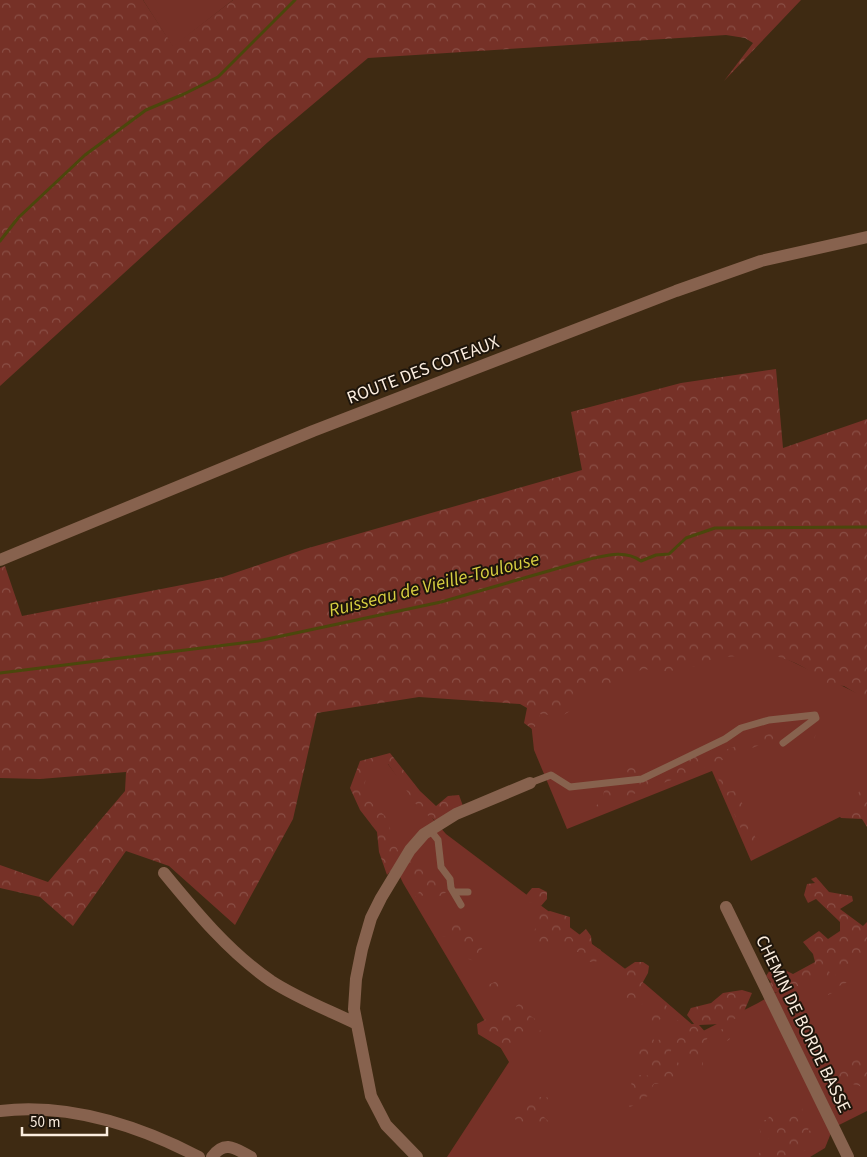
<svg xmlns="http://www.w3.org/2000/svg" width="867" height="1157" font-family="'Source Sans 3',sans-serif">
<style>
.grass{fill:#763127}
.forest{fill:url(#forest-crowns)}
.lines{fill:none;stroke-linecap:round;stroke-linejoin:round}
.stream{stroke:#4b470c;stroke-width:3}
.service{stroke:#87624e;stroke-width:7}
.minor{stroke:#87624e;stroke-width:12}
.tertiary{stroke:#87624e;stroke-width:12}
.labels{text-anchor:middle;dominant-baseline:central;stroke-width:4;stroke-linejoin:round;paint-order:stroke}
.street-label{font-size:18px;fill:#fbeddf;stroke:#1e150b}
.water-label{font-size:19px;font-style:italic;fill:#d8cf41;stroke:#1e150b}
</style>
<defs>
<pattern id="forest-crowns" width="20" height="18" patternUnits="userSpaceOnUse" patternTransform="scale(1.25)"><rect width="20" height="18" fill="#763127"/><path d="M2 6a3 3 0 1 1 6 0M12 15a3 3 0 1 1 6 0" fill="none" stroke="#8a4f46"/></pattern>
</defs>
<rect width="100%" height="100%" fill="#3e2a12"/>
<path class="grass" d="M143,0h90l-60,47z
M760,646l107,52v117l-9,-7 -107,53 -39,-90 -145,58 -33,-79 -5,-46 81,-33z
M384,759l27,35 35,40 198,149 57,49 57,-29 109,-64v172l-34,17 -8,20 -15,9h-363l62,-95 -106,-179 -45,-93 6,-24z"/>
<path class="forest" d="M0,0h143l30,46 60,-46h568l-77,81 29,-38 -8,-5 -19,-3 -358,23 -100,84 -268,244z
M776,369l7,79 84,-29v281l-23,-14 -21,-2c-16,-22 -46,-27 -71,-35l-4,5c-16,5 -34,0 -48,12 -11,0 -20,4 -31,5 -10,1 -19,-3 -28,-1 -9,2 -12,8 -22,8l-4,10 -12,2 -11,-7 -20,14 -2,14 -8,5 -23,-2 1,8 -8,7 -8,-6 3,-15 -7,-4 -101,-7 -102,16 -24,106 -58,106 -66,-59 -43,-15 -53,75 -33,-29 -40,-9v-23l48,17 77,-91 1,-19 -86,7 -40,-1v-210l5,-2 17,50 201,-39 82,-28 277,-79 -11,-58 110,-29z
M788,727l4,3 -10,6 -62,25 11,22 -7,1 3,8 10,-2 19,49 -8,5 -36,-79 -122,45 12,-9 2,-10 11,-6 11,-1 -1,-7 3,-5 -5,-3 10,-7 12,4 5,8 57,-23 2,5z
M805,728l8,1 3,5 -2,5 -8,5 -7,-6 1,-7z
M390,753l30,38 16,15 12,-10 11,-1 4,11 -27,15 -16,-11 -32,-46 -20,5 -4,18 8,16 14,14 12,34 6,6 -17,18 -8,-23 -2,-20 -17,-22 -10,-22 10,-27z
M867,787v40l-5,-8 -21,-1 -5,-6 13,-4 11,-18z
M421,854l10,23 8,1 12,6 -3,7 -8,5 -9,-2 -16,3 9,-11 -7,-3 -6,-7 -12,1 10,-21z
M816,877l13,15 23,4 1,5 -13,8 23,17 4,-4v28l-17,10 1,3 -24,6 5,6 -2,6h5l1,-7 10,-4 2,12 -9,4 -1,4 -10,5 -6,-18 -5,-3 -6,3 2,12 -11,4 -4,-7 -35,10 8,-14 -5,-6 6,-9 11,2 10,5 22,-12 -2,-8 -10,-12 16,-11 9,8 12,-8v-9l-24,-23 -8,4 -4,-8 3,-11 8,-1 -4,-4z
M532,888h7l8,4v7l-6,7 -7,-4 -9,2 -3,-4z
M550,911l20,6v11l-9,2 -7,13h-15l-6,-9 4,-10 -1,-9z
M449,919l7,2 5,6 13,-4 3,11 9,8 -12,19 -14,-5 5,-5c-6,-16 -16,-14 -31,-15l8,-11z
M586,929l5,7 1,9 9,5 -5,12h-8l-7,-10h-12l-7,-5v-10l16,-1z
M635,962h8l6,4 -1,7 -10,18h6l2,6 -3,7 -8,1 -3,-5 -8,-2 -1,-7 7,-12 -7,-9z
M502,979h5l3,4 -20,13 -5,-10z
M742,990l10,3 -10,23 -21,8 -22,1 10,11 -9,13 2,5 -5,5 6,3 -1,8 -12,-4 2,-6 -2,-6 -18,-6 -4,10 6,-2 9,14 -19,13 -10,1 -3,5 6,1 -2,12 -4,-1 -3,-5c-8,2 -10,8 -18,11l-5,-4 -2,-6 9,-7 -1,-10 7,-5 17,1 -5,-14 -6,1 -5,-9 -2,-11 6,-8h6l6,6 16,-5 4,-6 -1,-10h9l2,4h9l-7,-9 4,-7 20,-5 12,-10z
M665,1003l4,7 -1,5 -9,5 2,4 -6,4 -8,-3 1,-6 6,-4 -1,-9z
M519,1004l7,3 -1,5 10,7 -12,14 22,-3 -6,5 -15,4v7l-8,1 -5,7 -33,-20 -1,-10 13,-7 12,1v-7l12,4 5,-2 -3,-7z
M722,1029l6,2 2,8 -7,5 -7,1 -3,-8 4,-6z
M859,1059l4,4 1,8h3v17c-13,-3 -24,-9 -36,-1l-6,-3 2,-6 5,-3 4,2 2,-6 10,-2 2,-7z
M540,1097h7l6,8 -7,4 -3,7 7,7 -16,5c-7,-5 -15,-5 -22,-11l5,-6z
M798,1104l4,4 1,7 9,5 1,4 -6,7 8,-1 2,7 -4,3c1,17 -44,17 -61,17l11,-6h16l-2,-20h-4l-4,8 -8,-3 -2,-11 4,-5h4l6,-9 14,1 6,-7z"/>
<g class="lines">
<path class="stream" d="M0,241l18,-23 67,-63 61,-45 38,-16 34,-17 77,-77
M0,673l258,-32 183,-39 149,-43c18,-4 35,-9 51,2l15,-6 13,-1 17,-16 29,-10 152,-1"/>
<path class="service" d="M530,783l21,-8 19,12 72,-8 83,-40 16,-11 28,-8 46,-5 1,3 -33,25
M430,830l8,10 3,27 9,12 1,9 10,17
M454,892h14"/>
<path class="minor" d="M164,873c32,39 65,79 107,108 26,17 57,29 86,43
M726,907l122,250
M212,1157c13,-18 24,-8 39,0
M417,1157l-31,-32 -15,-29 -17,-87 2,-30 6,-30 9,-31 10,-20 29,-48 14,-16 32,-20 74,-31"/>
<path class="tertiary" d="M0,560l313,-129 363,-140 85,-30 106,-24
M0,1111c68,-8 139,15 199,46"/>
</g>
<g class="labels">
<g class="street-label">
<text transform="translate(423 370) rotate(-21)">ROUTE DES COTEAUX</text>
<text transform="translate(803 1024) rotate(64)">CHEMIN DE BORDE BASSE</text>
</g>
<g class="water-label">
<text transform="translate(434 585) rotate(-14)">Ruisseau de Vieille-Toulouse</text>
</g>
</g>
<path d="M22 1127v8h85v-8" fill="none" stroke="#fbeddf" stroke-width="2.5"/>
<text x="30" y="1127" font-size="15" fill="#fbeddf" stroke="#1e150b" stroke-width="4" paint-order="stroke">50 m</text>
</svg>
